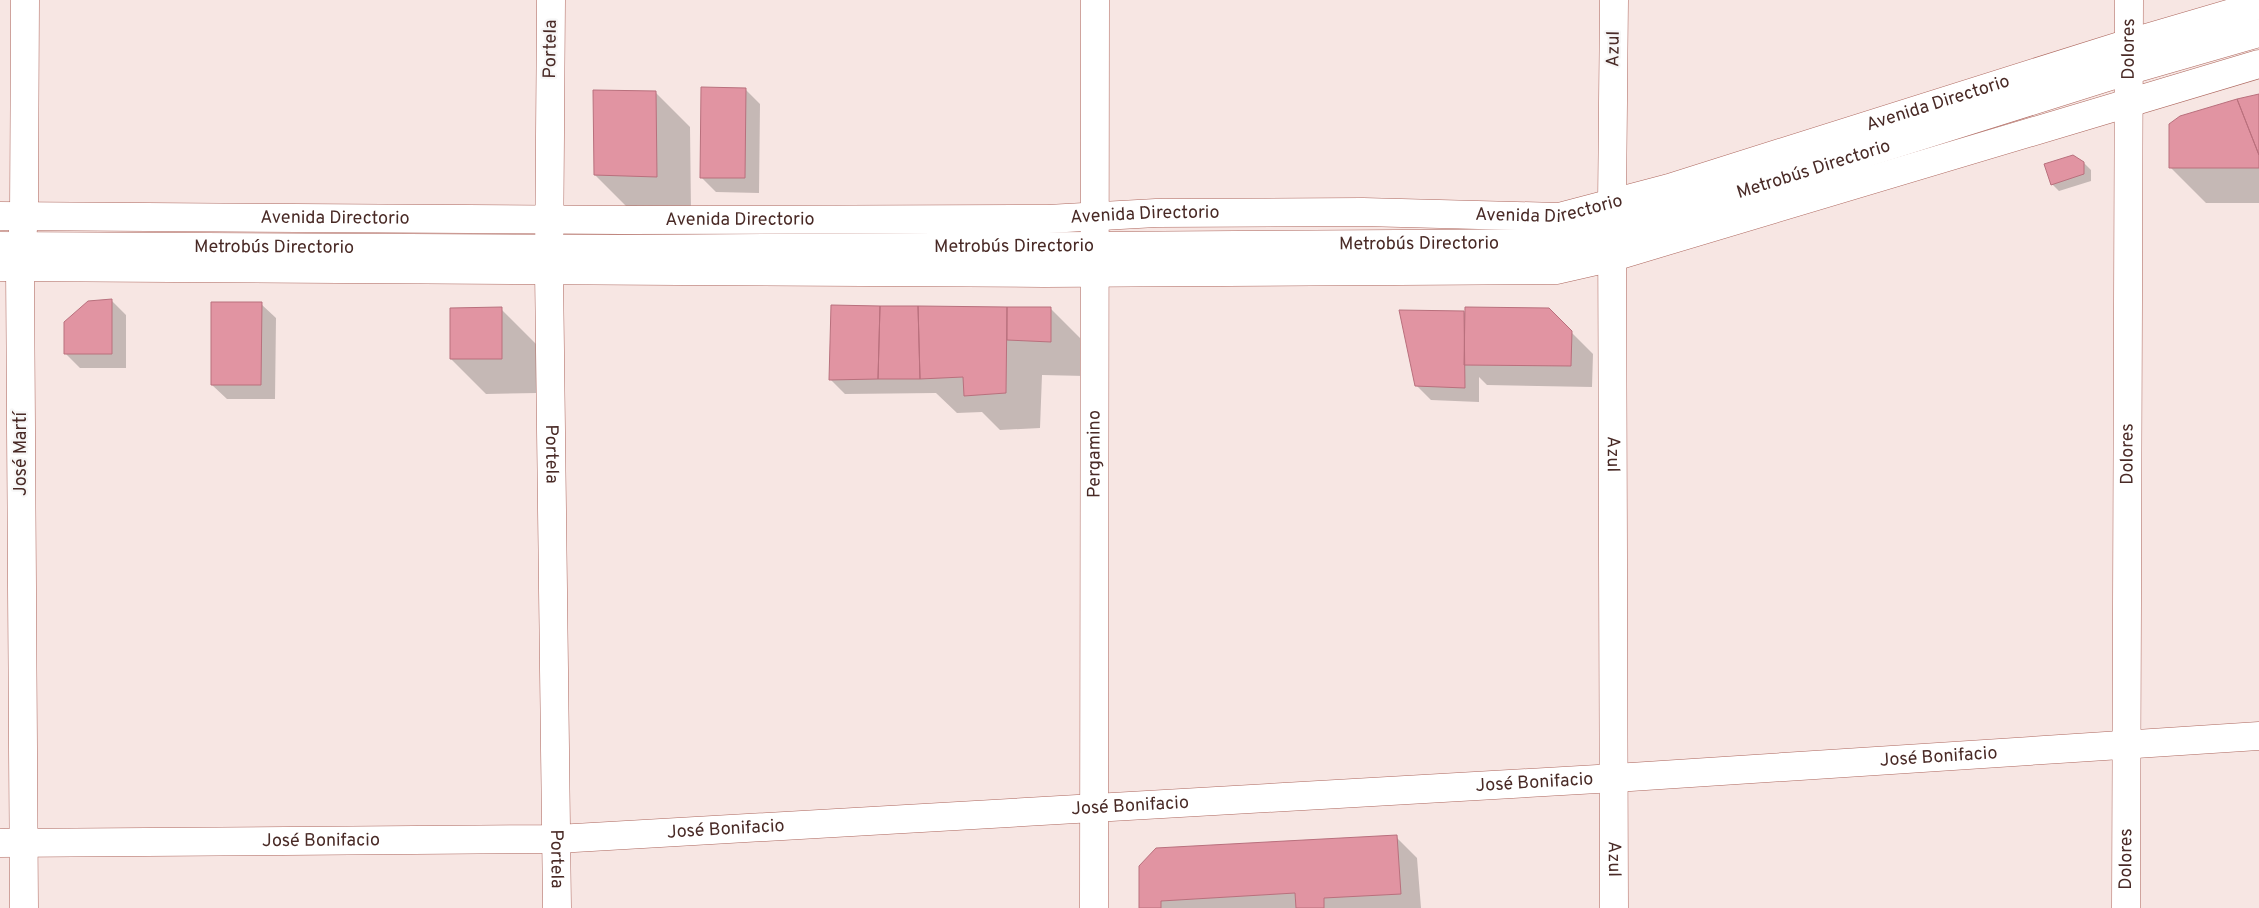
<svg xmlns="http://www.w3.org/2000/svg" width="2259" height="908" font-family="Overpass,sans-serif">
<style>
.shadow{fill:#0003}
.building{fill:#e194a2;stroke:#b9707d}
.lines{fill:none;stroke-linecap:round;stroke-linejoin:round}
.minor-casing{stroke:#ad665d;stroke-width:29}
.major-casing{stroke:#ad665d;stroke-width:29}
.minor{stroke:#fff;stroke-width:28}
.major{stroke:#fff;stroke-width:28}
.labels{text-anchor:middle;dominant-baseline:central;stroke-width:4.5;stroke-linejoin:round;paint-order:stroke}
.street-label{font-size:18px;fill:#492a26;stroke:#f7f7f7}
</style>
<rect width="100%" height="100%" fill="#f7e6e3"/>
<path class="shadow" d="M745,89l15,15 -1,89 -43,-1 -14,-14z
M655,92l35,35 1,84 -61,-1 -35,-35z
M2259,95v108h-53l-35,-35z
M2084,163l7,7v11l-32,10 -7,-7z
M111,300l15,15v53h-46l-14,-14z
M261,304l15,14 -1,81h-48l-15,-14z
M832,306l218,2 35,35v33l-43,-1 -2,53 -40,2 -18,-18 -25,1 -21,-20 -91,1 -15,-15z
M501,309l35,35 1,49 -51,1 -35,-35z
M1548,309l45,45 -1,33 -105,-2 -8,-8v25l-48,-2 -15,-15 48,-73 2,2z
M1396,837l21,21 4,50h-280v-41z"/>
<path class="building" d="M701,87l45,1 -1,90h-45z
M593,90l63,1 1,86 -63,-2z
M2259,94v61l-22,-56z
M2237,99l22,56v13h-90v-44l11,-8z
M2073,155l11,7v12l-33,11 -7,-21z
M112,299v55h-48v-32l24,-21z
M211,302h51l-1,83h-50z
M831,305l49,1 -2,73 -49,1z
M880,306h38l2,73h-42z
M918,306l89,1 -1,86 -42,3 -1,-19 -43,2z
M502,307v52h-52v-51z
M1007,307h44v35l-44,-2z
M1465,307l84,1 23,23 -1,35 -107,-1z
M1399,310l65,1 1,77 -50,-2z
M1397,835l4,59 -77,4v10h-28l-1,-15 -134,8v7h-22v-42l17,-18z"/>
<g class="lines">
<defs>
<g id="minor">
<path id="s1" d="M551,0l-2,271 8,637"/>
<path id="s2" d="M1614,0l-2,205 2,703"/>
<path id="s3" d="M0,246l615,3 942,-6 115,-29 458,-144 129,-37"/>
<path id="s4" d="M0,843l557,-4 1058,-61 644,-42"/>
<path d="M24,908l-4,-641 4,-51 1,-216"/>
<path id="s5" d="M1094,908l1,-908"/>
<path id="s6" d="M2126,908l3,-908"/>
</g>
<g id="major">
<path id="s7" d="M0,216l622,4 426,-1 108,-6 207,-1 196,5 110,-29 460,-145 130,-38"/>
<path d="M0,267l1044,6 512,-3 57,-13 646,-193"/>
</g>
</defs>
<use href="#minor" class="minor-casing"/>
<use href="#major" class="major-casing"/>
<use href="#minor" class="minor"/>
<use href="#major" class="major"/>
</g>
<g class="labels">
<g class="street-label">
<text transform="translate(551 49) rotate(-89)">Portela</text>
<text transform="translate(1614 49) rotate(-89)">Azul</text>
<text stroke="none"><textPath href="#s6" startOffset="859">Dolores</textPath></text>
<text stroke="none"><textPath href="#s7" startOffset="1955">Avenida Directorio</textPath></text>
<text stroke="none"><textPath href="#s3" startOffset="1824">Metrobús Directorio</textPath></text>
<text stroke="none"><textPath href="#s7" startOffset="1550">Avenida Directorio</textPath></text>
<text stroke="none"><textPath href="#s7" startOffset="1145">Avenida Directorio</textPath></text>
<text stroke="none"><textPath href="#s7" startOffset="335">Avenida Directorio</textPath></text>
<text stroke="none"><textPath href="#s7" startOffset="740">Avenida Directorio</textPath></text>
<text stroke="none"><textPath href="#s3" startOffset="1419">Metrobús Directorio</textPath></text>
<text stroke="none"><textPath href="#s3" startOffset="274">Metrobús Directorio</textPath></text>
<text stroke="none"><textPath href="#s3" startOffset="1014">Metrobús Directorio</textPath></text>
<text transform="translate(21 454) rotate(-90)">José Martí</text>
<text stroke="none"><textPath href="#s1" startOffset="454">Portela</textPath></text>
<text stroke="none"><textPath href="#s5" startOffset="454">Pergamino</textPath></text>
<text stroke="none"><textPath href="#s2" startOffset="454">Azul</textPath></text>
<text stroke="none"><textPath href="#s6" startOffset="454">Dolores</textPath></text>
<text stroke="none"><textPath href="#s4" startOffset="1941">José Bonifacio</textPath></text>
<text stroke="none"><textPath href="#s4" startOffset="1536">José Bonifacio</textPath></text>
<text stroke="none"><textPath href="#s4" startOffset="1131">José Bonifacio</textPath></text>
<text stroke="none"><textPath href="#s4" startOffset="726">José Bonifacio</textPath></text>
<text stroke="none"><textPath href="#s4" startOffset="321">José Bonifacio</textPath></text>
<text stroke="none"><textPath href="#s1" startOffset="859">Portela</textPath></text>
<text stroke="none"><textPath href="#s2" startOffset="859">Azul</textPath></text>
<text stroke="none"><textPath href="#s6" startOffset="49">Dolores</textPath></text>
</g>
</g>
</svg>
